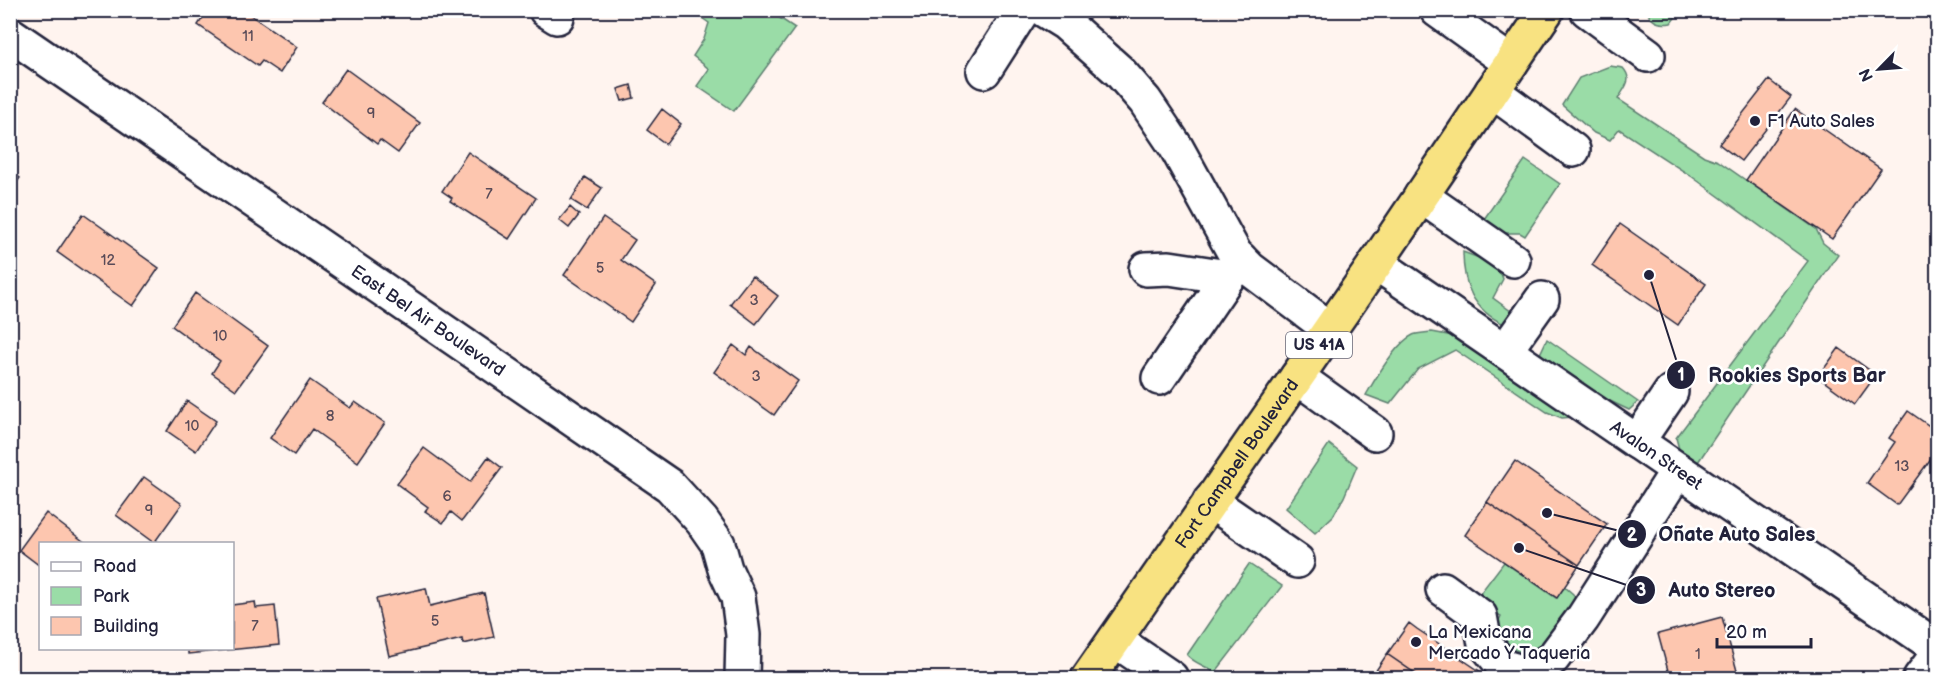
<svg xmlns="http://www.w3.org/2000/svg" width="1948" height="689" font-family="'Balsamiq Sans',sans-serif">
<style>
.green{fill:#9adca7;stroke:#5e7f71;stroke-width:1.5}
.building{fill:#fdc6af;stroke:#22223b;stroke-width:1.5}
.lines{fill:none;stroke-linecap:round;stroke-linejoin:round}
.minor-casing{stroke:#22223b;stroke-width:38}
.highway-casing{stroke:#22223b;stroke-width:38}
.minor{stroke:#fff;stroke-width:33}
.highway{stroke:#f8e281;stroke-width:33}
.poi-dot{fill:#22223b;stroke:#fff;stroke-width:2}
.labels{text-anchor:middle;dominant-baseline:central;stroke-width:5;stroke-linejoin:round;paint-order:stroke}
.number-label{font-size:15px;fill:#594b58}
.shield{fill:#fff;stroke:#646476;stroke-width:1.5}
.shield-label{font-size:16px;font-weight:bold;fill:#22223b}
.poi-label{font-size:18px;fill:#22223b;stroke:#fff;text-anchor:start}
.street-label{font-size:18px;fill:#22223b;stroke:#fff}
.leader{fill:none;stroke:#22223b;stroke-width:2}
.callout-dot{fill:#22223b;stroke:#fff;stroke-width:2}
.mark-label{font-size:18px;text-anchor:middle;font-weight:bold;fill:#fff}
.callout-label{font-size:20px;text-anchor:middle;font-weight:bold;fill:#22223b;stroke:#fff;stroke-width:5;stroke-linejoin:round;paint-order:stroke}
</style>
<rect width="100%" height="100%" fill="#fff4ef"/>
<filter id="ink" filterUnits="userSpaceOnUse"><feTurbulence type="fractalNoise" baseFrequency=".0167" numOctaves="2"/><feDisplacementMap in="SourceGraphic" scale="12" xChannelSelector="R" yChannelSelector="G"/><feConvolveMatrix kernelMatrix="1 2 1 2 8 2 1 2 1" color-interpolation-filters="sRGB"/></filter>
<g filter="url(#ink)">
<path class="green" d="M692,11h77l26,17 -61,83 -37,-25 12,-17 -16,-13 11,-17 5,-16z
M1647,11v-1l33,1 -9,12c-12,2 -20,-1 -24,-12z
M1610,66l13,2c11,12 1,20 -5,31l86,57 14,5 98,68 7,14 15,12 -142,210 -17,-16 -3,-11 132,-177 -117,-85 -72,-47 -9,11 -16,-7 -32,-28 17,-27z
M1525,160l35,24 -35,52 -5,-3h-24l-12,-14z
M1463,252l35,13 5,14 -10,19 19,14 -8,12c-31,-14 -41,-39 -41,-72z
M1432,332l26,5 116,80 -12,1 -15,-6 -92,-62 -37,19 -28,35 -24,-9c9,-16 30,-52 47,-60 5,-2 13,-2 19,-3z
M1547,339l91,63 -9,8 -19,-9 -71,-45z
M1329,444l28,22 -13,31 -11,19 -18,17 -29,-25z
M1504,562l52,36 9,-11 8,7 4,8c-26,40 -37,70 -86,35l10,-21 -26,-16z
M1249,564l33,22 -67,87c-10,-8 -20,-9 -28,-18z"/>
<path class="building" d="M208,10h35l54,37 -17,26 -18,-12 -4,5 -60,-41z
M346,69l74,54 -22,30 -18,-13 -3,4 -55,-42z
M1769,80l22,17 -50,64 -22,-17z
M631,85l3,13 -12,3 -4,-12z
M662,109l19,15 -15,20 -19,-14z
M1795,109l86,60 -49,70 -86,-59z
M468,152l68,46 -27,41 -59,-38 2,-3 -10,-7z
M10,171l10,7 -10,13z
M585,177l17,11 -15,22 -16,-10z
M570,207l9,8 -10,13 -10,-8z
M83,214l76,54 -26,38 -76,-54z
M603,218l32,22 -14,20 35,25 -25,37 -67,-47z
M1620,224l86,60 -28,41 -86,-60z
M752,276l26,20 -22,28 -26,-20z
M195,293l73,53 -32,44 -24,-17 8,-12 -48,-35z
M733,345l13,10 5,-8 47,34 -24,34 -60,-43z
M1839,348l37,27 -21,29 -37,-27z
M310,380l40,28 5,-6 30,21 -27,39 -46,-33 -18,26 -24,-17z
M187,401l29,20 -20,30 -29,-20z
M1908,411l30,21v17l-41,56 -30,-22 28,-41 -6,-4z
M424,448l46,34 18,-25 14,11 -40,53 -11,-9 -8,11 -18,-12 3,-4 -31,-23z
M1515,461l92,63 -28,41 -92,-63z
M144,477l38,27 -28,39 -38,-28z
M1487,502l92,63 -22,33 -92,-63z
M46,513l41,31h-47v22l-21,-16z
M426,588l4,18 54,-13 10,44 -31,7 -1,-5 -73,17 -13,-57z
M255,602l1,6 19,-2 4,39 -91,9v-6h44v-43z
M1722,617l17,61h-36l-2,-4 -18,4h-13l-12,-44z
M1409,623l8,6 73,49h-68l-35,-24z
M1387,654l35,24h-51z"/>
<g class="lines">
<defs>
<g id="minor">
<path d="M546,10l11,7"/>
<path d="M1044,10l21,13 54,48 26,30 31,46 59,107 15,15 80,60"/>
<path d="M1437,10l74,53"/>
<path d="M1587,10l61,45"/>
<path id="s1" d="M10,34l660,452 32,35 16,23 7,25 13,28 5,38 -1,43"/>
<path d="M984,71l39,-61"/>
<path d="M1492,91l81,59"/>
<path d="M1421,196l92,64"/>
<path id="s2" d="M1376,263l562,385"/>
<path d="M1146,269l23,-1 59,9"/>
<path d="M1505,351l37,-52"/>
<path d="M1297,377l78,56"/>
<path d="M1159,378l81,-119"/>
<path d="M1637,442l34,-50"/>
<path d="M1210,501l87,60"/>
<path d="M1443,589l37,27 5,28 19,23 25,7 24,-16 30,-40 95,-148"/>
<path d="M1115,640l56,38"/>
<path d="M1920,678l18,-24"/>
</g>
<g id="highway">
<path id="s3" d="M1088,678l288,-415 171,-253"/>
</g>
</defs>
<use href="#minor" class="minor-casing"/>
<use href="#highway" class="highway-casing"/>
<use href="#minor" class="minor"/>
<use href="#highway" class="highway"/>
</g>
</g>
<g class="poi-dot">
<circle cx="1755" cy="121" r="6"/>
<circle cx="1416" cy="642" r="6"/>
</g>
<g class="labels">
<g class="number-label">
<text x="248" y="36">11</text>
<text x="371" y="113">9</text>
<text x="489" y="194">7</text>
<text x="108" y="260">12</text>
<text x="600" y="268">5</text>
<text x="754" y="300">3</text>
<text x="220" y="336">10</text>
<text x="756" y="376">3</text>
<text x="330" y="416">8</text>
<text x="192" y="426">10</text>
<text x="1902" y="466">13</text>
<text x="447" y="496">6</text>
<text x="149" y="510">9</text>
<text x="435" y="621">5</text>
<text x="255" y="626">7</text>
<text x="1698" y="654">1</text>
</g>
<rect class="shield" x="1286" y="332" width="66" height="26" rx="4.5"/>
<g class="shield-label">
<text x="1319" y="345">US 41A</text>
</g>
<g class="poi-label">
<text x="1767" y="121">F1 Auto Sales</text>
<text x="1428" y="632">La Mexicana<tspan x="1428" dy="21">Mercado Y Taqueria</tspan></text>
</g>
<g class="street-label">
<text stroke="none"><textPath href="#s1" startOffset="507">East Bel Air Boulevard</textPath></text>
<text stroke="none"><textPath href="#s2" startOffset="340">Avalon Street</textPath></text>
<text stroke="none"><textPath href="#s3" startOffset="261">Fort Campbell Boulevard</textPath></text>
</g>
</g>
<path class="leader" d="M1649 275L1681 375M1547 513L1632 534M1519 548L1641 590"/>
<g class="callout-dot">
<circle cx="1649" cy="275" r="6"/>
<circle cx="1547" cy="513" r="6"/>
<circle cx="1519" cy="548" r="6"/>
<circle cx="1681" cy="375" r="15"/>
<circle cx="1632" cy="534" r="15"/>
<circle cx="1641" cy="590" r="15"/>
</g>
<g class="mark-label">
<text x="1681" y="381">1</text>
<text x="1632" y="541">2</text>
<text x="1641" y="596">3</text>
</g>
<g class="callout-label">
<text x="1797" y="382">Rookies Sports Bar</text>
<text x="1737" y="541">Oñate Auto Sales</text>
<text x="1722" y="597">Auto Stereo</text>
</g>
<rect width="1948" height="689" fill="none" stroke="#fff" stroke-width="36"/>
<rect x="18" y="18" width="1912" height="653" fill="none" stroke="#22223b" stroke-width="2" filter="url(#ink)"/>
<rect x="39" y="542" width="195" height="108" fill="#ffffff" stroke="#a7a7b1" stroke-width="1.5"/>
<rect x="51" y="562" width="30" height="9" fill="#ffffff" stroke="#a7a7b1" stroke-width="1.5"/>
<text x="93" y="572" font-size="18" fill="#22223b">Road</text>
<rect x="51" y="587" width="30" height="18" fill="#9adca7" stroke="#a7a7b1" stroke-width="1.5"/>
<text x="93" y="602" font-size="18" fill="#22223b">Park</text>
<rect x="51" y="617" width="30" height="18" fill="#fdc6af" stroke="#a7a7b1" stroke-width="1.5"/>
<text x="93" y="632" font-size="18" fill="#22223b">Building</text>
<g transform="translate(1879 69) rotate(245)" stroke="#ffffff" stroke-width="4.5" paint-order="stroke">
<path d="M0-4.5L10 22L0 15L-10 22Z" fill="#22223b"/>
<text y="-9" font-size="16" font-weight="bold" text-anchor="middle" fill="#22223b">N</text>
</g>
<path d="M1717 638v9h94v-9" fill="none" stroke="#22223b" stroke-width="3"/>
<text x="1726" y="638" font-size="18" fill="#22223b" stroke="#ffffff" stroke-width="4.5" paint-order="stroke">20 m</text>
</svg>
